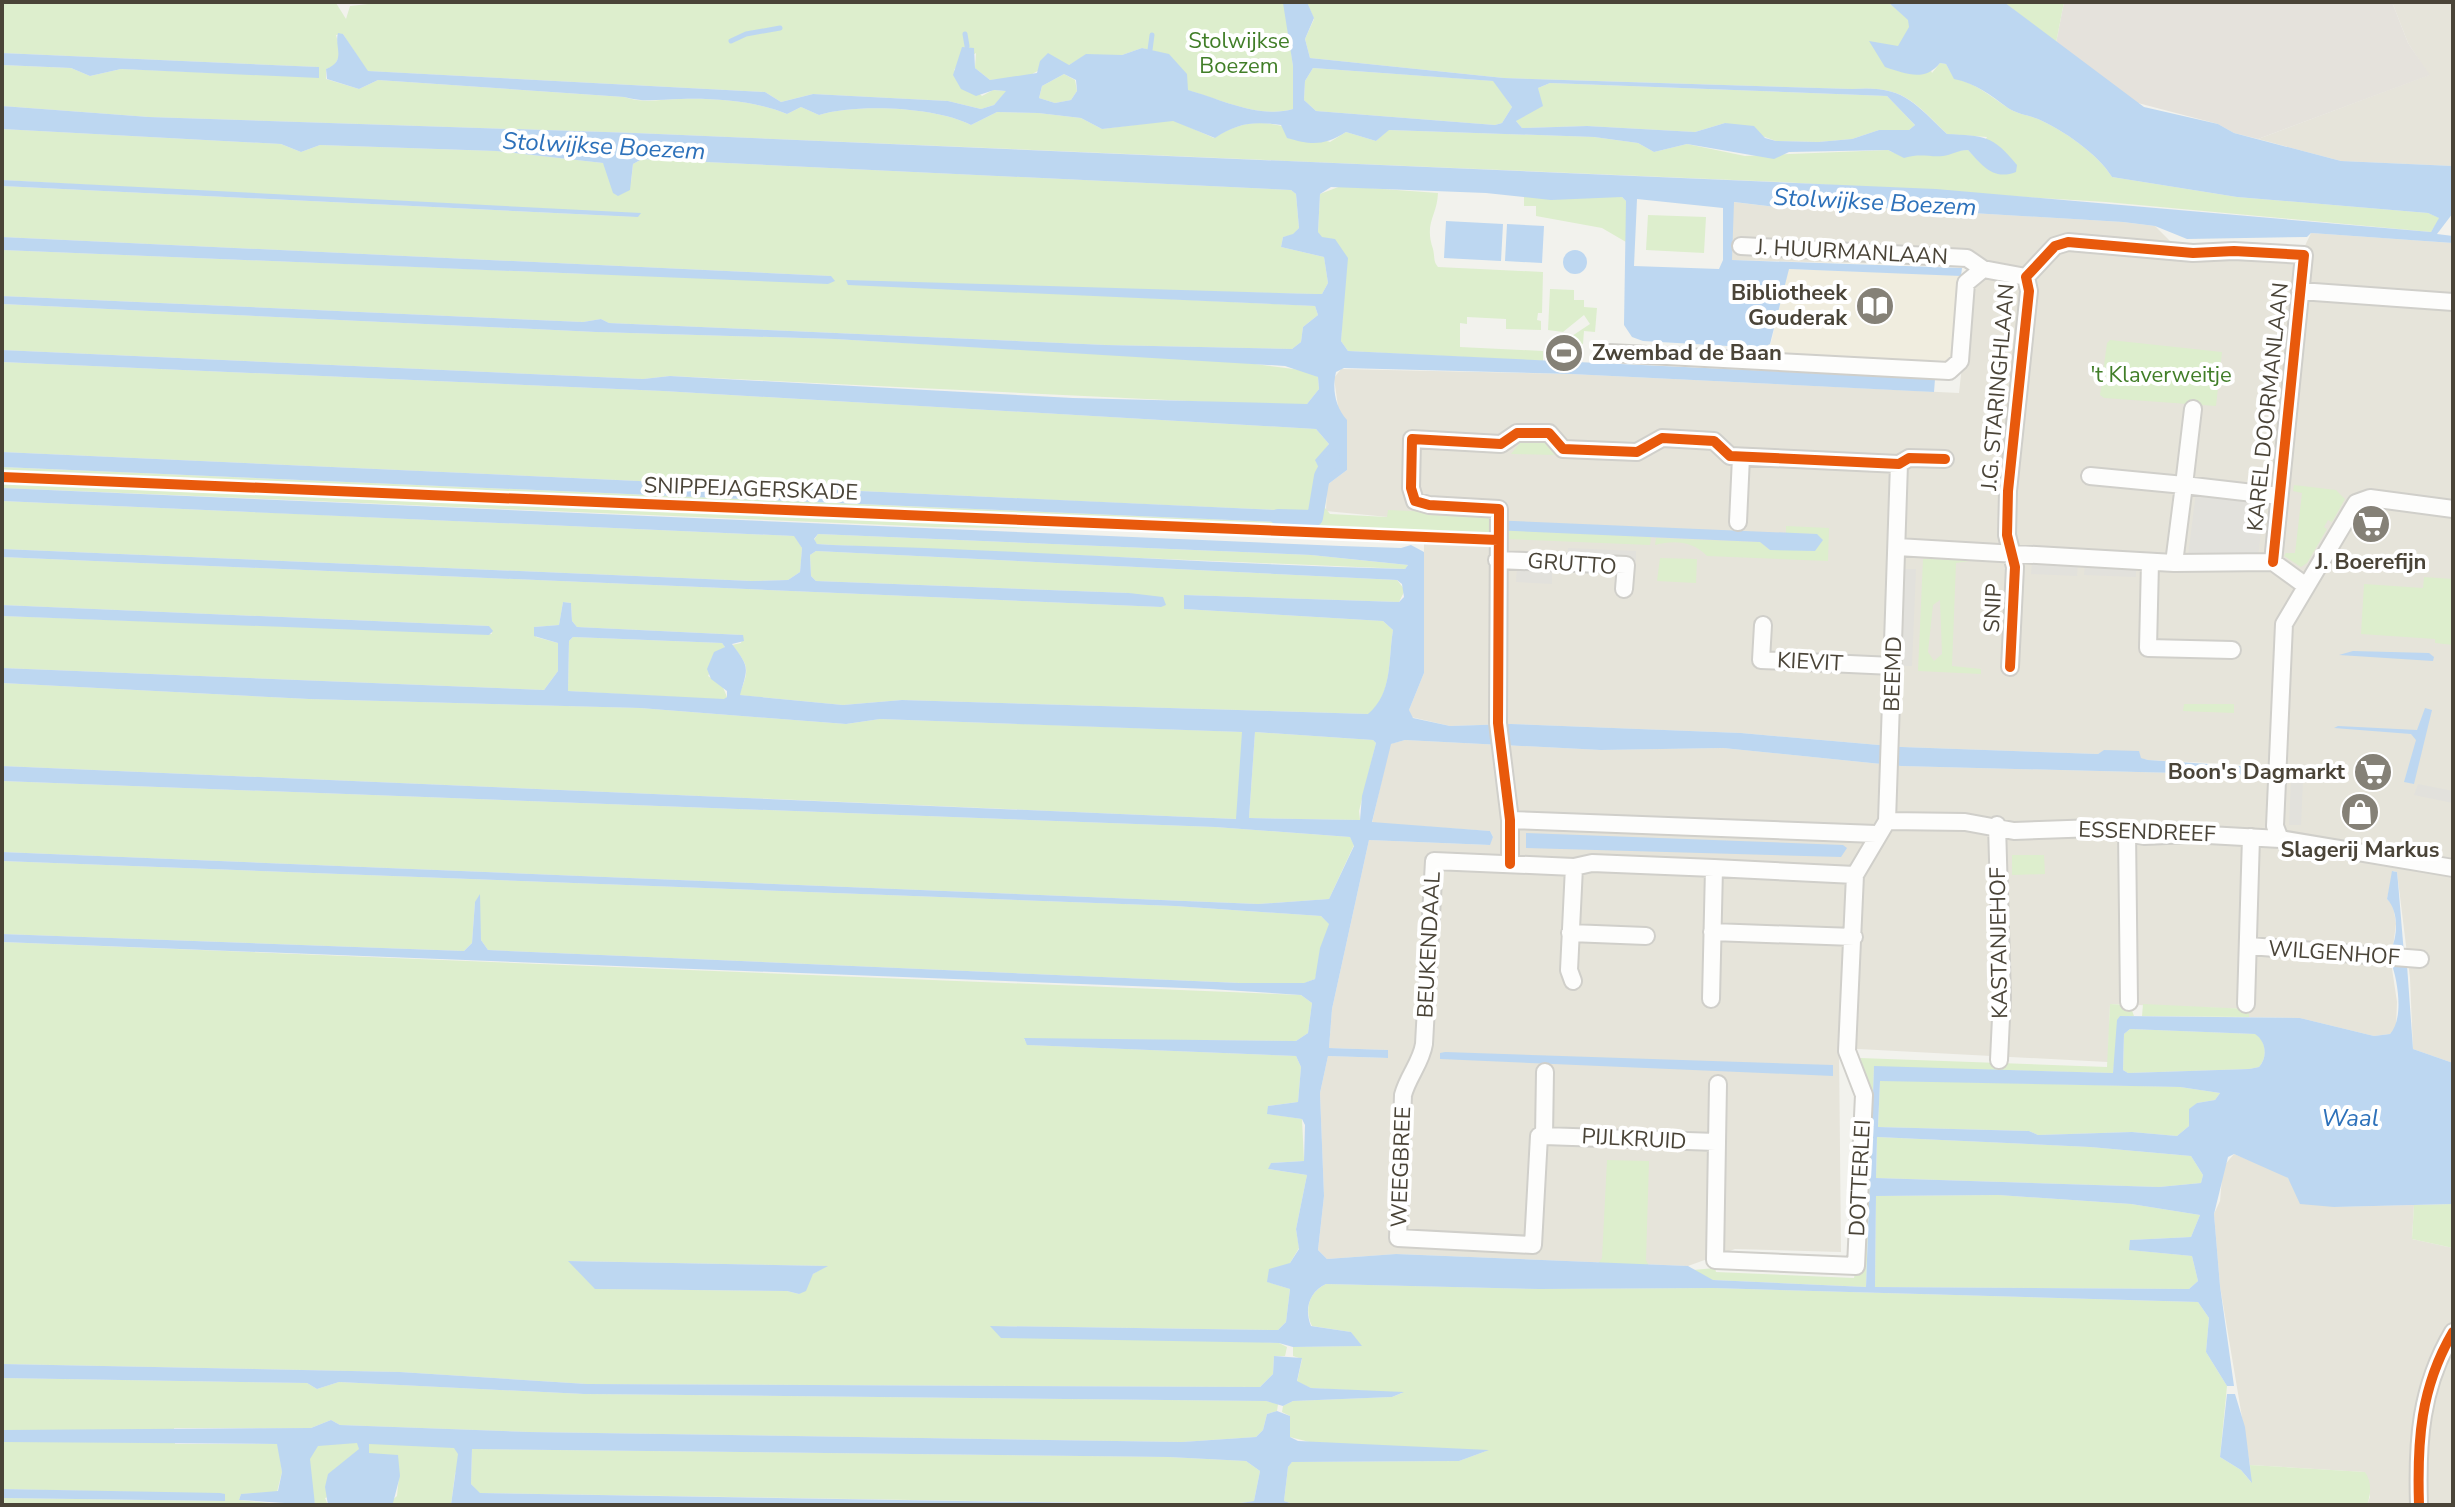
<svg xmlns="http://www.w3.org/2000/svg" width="2455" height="1507" font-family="'Nunito Sans',sans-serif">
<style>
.residential{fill:#e6e4da}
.industrial{fill:#e5e2dc}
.education{fill:#f0eddf}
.green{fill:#ddeecd;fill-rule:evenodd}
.parking{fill:#e2e1dc}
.water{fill:#bdd7f1;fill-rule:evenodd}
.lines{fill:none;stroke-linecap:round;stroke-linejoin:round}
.stream{stroke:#bdd7f1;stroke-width:5}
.canal{stroke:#bdd7f1;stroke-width:16}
.minor-casing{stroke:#d0cfca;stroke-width:20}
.minor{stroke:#fdfdfc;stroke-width:16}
.cycleway-casing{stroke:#fff;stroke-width:15}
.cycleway{stroke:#e8590c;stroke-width:10}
.labels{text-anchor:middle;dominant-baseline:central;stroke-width:8;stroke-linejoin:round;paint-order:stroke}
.park-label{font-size:22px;fill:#417e28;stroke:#fff}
.street-label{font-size:22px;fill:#4a4438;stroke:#fff}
.poi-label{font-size:22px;font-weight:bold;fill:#4a4438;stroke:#fff;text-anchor:end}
.water-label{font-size:24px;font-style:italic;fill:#2d71ba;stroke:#fff}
</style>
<rect width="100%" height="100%" fill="#f2f2ed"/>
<path class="residential" d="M2392,2h61v164l-112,-5 -83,-22 171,-64 -21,-32z
M1733,202l51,6h104l235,14 32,4 18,18 130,6 8,-17 142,10v820l-40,-14 -3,-71 -13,-106 -4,-1 -6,28 6,6 3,19 -5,38 6,40 -1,25 -6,7 -16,2 -74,-18 -51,-1v-8l-139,-5 -2,58 -269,-14 2,204 -106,-3 -47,17 -292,-12 -69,5 -9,-9 6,-54 -4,-103 8,-37 59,2 1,-8 -59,-2 3,-39 37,-169 120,5 4,-8 -3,-6 -118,-8 18,-79 15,-4 196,10 122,-2 178,18 352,9v-10l-105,-5 -43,-10 -7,4 -196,-7 -161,-14 -230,-9 -61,2 -39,-9 -2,-7 15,-37v-145l-36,-11 -62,-6 1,-26 20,-15 -13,-92 7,-9 230,5 388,19 14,-127 -242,-6z
M2234,1154l44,18 10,6 5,8 41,21 80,-2 -2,34 41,9v257h-86l3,-8 -5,-25 -115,-7 -30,-179 -6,-72 6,-13 3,-34z"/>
<path class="industrial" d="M2064,2h328l16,41 22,32 -172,64 -24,-6 -16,-9 -84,-22 -78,-59z"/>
<path class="education" d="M1788,269l171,6 -5,86 -186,-5z"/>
<path class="green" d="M2,2l334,1 10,16 4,-13 37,-4h897l9,64v43c-34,10 -73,-10 -106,-19l-18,-35 -27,-7 -20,7h-36l-17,10 -28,4 -14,8 -37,3 -15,-12 1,-15 -17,10 -5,7 28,26 11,-6 14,1 -13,14 -13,4 -33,-8 -135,-7 -32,8 -16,-10 -398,-21 -24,-37 -7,1 5,18 -7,13 -8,3v10l33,10 19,-9 246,17c21,7 36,2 57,2 33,-1 76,2 106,15l14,-7 18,8c37,-12 119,-8 152,10l26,-13 41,1 43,5 21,11 71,-9 41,18c43,-28 72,-11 116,4l16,-10 30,9 12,-11 206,7 44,6 16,9 33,-8 58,12 143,-6c20,12 58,0 80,0l7,7 12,-20 -40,-3c-33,-33 -45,-49 -95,-45l-348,-11 -194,-20 -5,-19 9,-20 -7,-17h581l21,18 23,53 8,-10 6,1 8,14c23,6 35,17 54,30 9,6 20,7 30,11 25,11 60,35 74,58l125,20 191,16 12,5 -9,14 -325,-30 -324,-20 -1147,-49 -486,-16 -147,-11v-41l69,3 19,8 31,-7 198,8 -1,-10 -316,-14z
M2004,2h60l-8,41z
M1313,68l181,13 18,26 -10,16 -7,2 -179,-14 -12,-11 1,-19z
M1064,74l11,6 2,11 -6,9 -16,3 -16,-5 3,-12z
M1550,83l337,13 28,29 -6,5h-30l-27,9 -34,3 -42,-1 -51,-18 -30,9 -108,-6 -65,2 -6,-7 23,-26 -1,-7z
M2,129l279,15 20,8 19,-7 176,6 107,12 28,19 2,-18 9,-5 649,31 5,4 3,34 -6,7 -10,2 -2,10 43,10 4,26 -6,11h-6l-470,-11 469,23 3,9 -15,12 -2,15 -9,7 -186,-4 -497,-22 -8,-4 -18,3 -581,-26v-46l585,24 244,2 -829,-39v-51l636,31 -636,-37z
M1341,186l97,7c-1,24 -14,29 -5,56 2,8 0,12 5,18l105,5 -1,41h-4l-1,7 4,1v9l-35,-1v-10l-39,-2v7l-7,-1v24l83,4v10l-195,-10 -7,-10 2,-36 -25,-73 2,-38z
M1524,196l98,1 4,4v41l-24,-14 -66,-12v-10h-12z
M1648,215l58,2 -2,36 -58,-3z
M1550,289l24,1v10h10v7l13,1 -2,24 -11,-1 -1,13 -20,-2 27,-18 -6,-9 -21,17 -15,-2z
M2,304l594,28 239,7 405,23 69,9 9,6 1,12 -12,15h-56l-581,-28 -27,3 -641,-29z
M2110,340l112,12 -6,54 -112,-8 -4,-3 7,-52z
M2,362l661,29 653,38 13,15 -13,17 11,24 -2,23 5,6 57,3 1,-7 94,4 6,2 5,19 -558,-8 -933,-39v-21l1297,56v-12l-1297,-59z
M1523,439l21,1 14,15 -47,-1z
M2294,485l42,5 9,9 -13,23 -4,-2 -4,7 3,2 -20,34 -6,4 -17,-11 2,-3h9l7,-60 -9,-2z
M2,501l793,35 7,12 -2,24 -12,8 -36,1 -750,-32z
M1786,526l43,2 -1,33 -121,-5c-14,-15 -33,-16 -52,-11l1,-7 104,4 10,8 47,-16 -31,-1z
M1506,530l145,7 -1,8 -144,-6z
M818,534l493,21 97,10 -3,4 -572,-24 -16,-1 -3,-4z
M816,551l581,29 8,10 -6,12 -215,-7v14l199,12 10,9c-5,30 0,63 -24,84l-467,-14 -59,5 -104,-10c11,-27 10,-29 -7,-50l9,-2 2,-8 -166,-8 -5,-6 -1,-18 -8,-1 -4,23 -25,2 2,10 22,6v28l-14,19 -542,-22v-52l490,18 -3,-8 -487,-21v-48l1159,50 -32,-14 -313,-12 -5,-5 -1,-21z
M1660,558l37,1 -1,24 -39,-2z
M1923,559l53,1 -20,3 -4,103 29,3v5l-63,-3zM1940,600l2,54 -8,7 -6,-9 5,-47z
M2424,577l29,2v66l-18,-2v-4l-74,-5 3,-50 59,4z
M573,637l149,6 3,4 -17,29 14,9 5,12 -3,3 -156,-9 1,-50z
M2,683l307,16 331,9 206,16 34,-5 363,13 -6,87 -1235,-53z
M2184,704h50v9l-51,-2z
M1255,732l118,8 3,3 -17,68 1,9 -111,-2z
M2,781l1213,46 135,10 4,8 -25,54 -71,5 -1256,-52z
M2012,855h32l1,19 -33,1z
M2,861l1173,45 146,10 9,8 -15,55 -10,4h-65l-752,-33 -7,-10 -6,-38 -3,41 -8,8 -462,-17z
M2,942l1299,53 11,8 -4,30 -12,8 -272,-2 4,6 268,11 5,11 -3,35 -30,4v8l34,5 2,42 -33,2 -2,6 38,6 -11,54 3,19 -9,15 -22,19 22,7 -4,33 -8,8 -287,-4 288,17 8,4 -2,9h-11l-1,18 -13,13 -673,-3 -187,-12 -398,-8zM569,1261h1l256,5 -13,8 -14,20 -12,-3 -191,-2z
M2110,1004l20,1 4,11h-14l-7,57 -239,-6 -8,220 -154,-7 -19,-10 22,-2 1,4 138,6 1,-5h8l7,-185 -10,-30 247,9z
M2143,1004l106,5v8l-107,-1z
M2130,1029l126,5c10,7 12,23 3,33l-10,2 -121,4 -5,-3 1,-36z
M1880,1080l300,7 40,6 -5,7 -18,3 -8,23 -12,10 -45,-4 -94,3 -9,-4 -151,-4z
M1877,1137l213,10 101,9 12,19 -2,8 -42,4 -283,-9z
M1607,1160l42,1 -3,99 3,6 -51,-2 4,-6z
M1998,1195l133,9 69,11 -9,22 -61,3v10l62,6 6,25 -9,8 -314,-2 1,-91z
M2453,1204v44l-41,-9 2,-34z
M1326,1284l213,5 174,-1 485,14 11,16 -3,34 21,34 -7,71 21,13 10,12 -1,-17 115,7c7,10 6,22 2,33h-1071l-12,-4 4,-34 4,-5 167,-1 27,-10 -169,-7 -27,-7v-21l-8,-4 1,-6 10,-5 99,-4 10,-4 -91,-5 -14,-6 5,-23 -9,-3v-9l67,-1 -9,-14 -39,-6c-8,-17 -3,-34 14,-42z
M2,1378l305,5 10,6 22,-7 245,12 682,7 12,3 -1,7 -10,3 -4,16 -7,7 -74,5 -653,-10 -189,-7 -9,-5 -20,8h-137l1,16h103l4,28 -5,20 -36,2 -2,6 51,5h-288v-7l222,3 1,-7 -223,-5v-47h4l6,-12h-10z
M301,1440l168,1 -14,33 -4,31h-64l10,-9 2,-20 -74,22 3,7h-13z
M472,1449l696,8 78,4 14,10 -6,30 -26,4 -749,-12 -8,-9z"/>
<path class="parking" d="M2196,492l68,8 -6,59 -70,-3z
M1568,548l68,3v10l-69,-3z
M2032,562l46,2 -1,12 -46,-2z
M2085,564l51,2v11l-52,-2z
M1517,568l35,2v14l-36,-2z
M1904,569h12l-4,97h-12z
M2291,779l12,1 -2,45h-12z
M2418,784l35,7v12l-39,-8z"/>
<path class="water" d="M1307,2l7,16 -9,21 5,19 194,20 348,11c50,-4 61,12 95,45 37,2 46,1 70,31l-1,7c-23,9 -34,-7 -48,-22 -10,0 -17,5 -25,6 -16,1 -22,-3 -39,2l-16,-8 -99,2 -15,7 -87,-15 -33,8 -16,-9 -44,-6 -205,-7 -13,11 -30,-9c-22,14 -35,13 -59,6l-6,-13c-27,-4 -44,-2 -66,13l-42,-17 -71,8 -21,-11 -43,-5 -41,-1 -26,13c-33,-18 -115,-22 -152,-10l-18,-8 -14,7c-30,-13 -73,-16 -106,-15 -21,0 -36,4 -57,-2l-246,-17 -19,9 -32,-10 -1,-10c21,-8 8,-22 12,-36l5,1 25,37 397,21 16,10 32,-8 135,7 33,8 13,-4 12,-14 -12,-1 -18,6 -15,-7 -8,-14 9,-28 12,1 1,20 15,12 47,-7 3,-12 8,-8 21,12 17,-11 36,1 20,-7 27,6 18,20 1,16c32,9 72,29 105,19v-43l-10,-63zM1313,68l180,13 19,26 -10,16 -7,2 -179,-14 -12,-11 1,-19zM1064,74l12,6 1,11 -6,9 -16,3 -16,-5 3,-12zM1550,83l337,13 28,29 -6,5h-30l-27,9 -34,3 -42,-1 -11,-3 -11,-12 -29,-3 -30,9 -108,-6 -65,2 -6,-7 27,-15 -5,-18z
M1888,2h116l140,105 74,17 16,9 107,28 112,5v47l-16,21 16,2v7l-142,-10 -4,4 -120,2 -32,-13 -32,-4 -235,-14h-104l-50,-6 -2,58 230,8 -1,8 -172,-7 -19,75 -8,4 -119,-7 -11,-4 -8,-12 2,-124 -4,-4 -71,3 -65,-7 -155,-6 -11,7 -2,38 4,5 13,2 13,19 -7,83 7,10 587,28 -1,13 -363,-18 -227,-6 -8,4c-4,17 -1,35 11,48v50l-20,15 -12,-25 14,-16 -13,-15 -653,-38 -661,-29v-12l641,29 27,-3 403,22 234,6 12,-15 -1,-12 -33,-11 -450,-27 -239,-7 -594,-28v-8l581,26 18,-3 8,4 497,22 186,4 9,-7 2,-15 15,-12 -3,-9 -467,-21 -2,-5 470,14h6l6,-11 -4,-26 -43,-10 2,-10 10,-3 6,-6 -3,-34 -5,-4 -649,-31 -9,5 -3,26 -12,6 -5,-3 -10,-30 -107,-12 -176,-6 -19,7 -20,-8 -279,-15v-23l147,11 486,16 1301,56 495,43 8,-14 -11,-5 -191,-16 -125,-20c-14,-23 -49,-47 -74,-58 -10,-4 -21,-5 -30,-11 -19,-14 -31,-24 -54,-29l-8,-15 -6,-1c-15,19 -34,11 -55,4l-16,-26 29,5 11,-19 -1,-7zM1637,199l86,9v52l-4,9 -85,-3z
M2,53l317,14v11l-198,-9 -31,7 -19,-8 -69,-3z
M2,180l639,33 -3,4 -636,-31z
M1446,221l57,3 -2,37 -57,-3z
M1507,224l37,2 -2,37 -37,-2z
M2,237l829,39 4,5 -7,3 -826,-34z
M1563 262a12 12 0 1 1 24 0a12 12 0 1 1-24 0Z
M2,452l1298,59 -1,12 -1297,-56z
M2,488l1339,58 60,2 10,-3 13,7v121l-15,37 4,8 37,8 61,-2 230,9 161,14 196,7 6,-4 35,1 2,7 7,2 106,7v8l-353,-9 -178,-18 -122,2 -196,-10 -14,4 -19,78 118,9 3,6 -3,8 -121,-5 -37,169 -3,39 59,2v8l-60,-2 -8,37 4,103 -6,54 9,9 69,-5 292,12 25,14 153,7 8,-221 239,7 4,-53 3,-4 180,2 74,18 16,-2c14,-15 8,-53 1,-72l16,3 6,84 40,14v141l-119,3 -34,-3 -12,-26 -54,-24 -6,3 -14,57 6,72 14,100h-7l-21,-34 3,-34 -11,-16 -485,-14 -174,1 -213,-5c-17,8 -22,25 -15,42l40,6 11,14 -69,1 -14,-4 -278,-5 -11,-12 288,4 8,-8 4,-33 -23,-7 2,-13 21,-6 9,-14 -3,-20 11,-54 -39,-6 3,-6 33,-2 1,-36 -3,-6 -35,-5 1,-8 30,-4 3,-35 -5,-11 -269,-11 -3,-7 272,3 12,-8 4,-30 -11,-8 -91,-6 -1208,-47v-8l462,17 8,-8 3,-41 5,-8 1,46 7,10 752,33h64l11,-4 5,-31 9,-24 -8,-8 -146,-10 -1173,-45v-9l1256,52 71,-5 25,-53 -4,-9 -135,-10 -1213,-46v-15l1234,53 6,-87 -362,-13 -34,5 -206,-16 -331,-9 -307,-16v-15l542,22 14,-19v-28l-24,-7v-9l25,-2 4,-23 8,1 1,18 5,6 166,8 1,6 -12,3c18,24 16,23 8,51l103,10 59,-5 466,14c25,-21 20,-54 25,-84l-10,-9 -199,-12v-14l215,7 5,-5 -2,-13 -5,-4 -581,-29 -6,4 1,21 5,5 313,12 34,4 3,8 -5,2 -1159,-50v-8l750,32 36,-1 12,-8 2,-24 -8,-12 -792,-35zM818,534l493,21 97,10 -3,4c-191,-5 -381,-19 -572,-24l-16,-1 -3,-5zM573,637l149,6 3,4 -11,5 -7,17 4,10 16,12v6l-3,2 -156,-8 1,-50zM1255,732l118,8 3,3 -14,53 -2,24 -111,-2zM2130,1029l125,5c11,7 13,23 4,33l-10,2 -121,4 -5,-3 1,-36zM1880,1081l300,6 40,6 -5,7 -18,3 -8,6v17l-12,10 -45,-4 -94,3 -9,-4 -151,-4zM1877,1137l213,10 101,9 12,19 -2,8 -42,4 -283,-9zM1998,1195l133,9 69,11 -9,22 -61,3 -1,10 63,6 6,25 -9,8 -314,-2 1,-91z
M1489,520l328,14 6,6 -8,11 -45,-1 -10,-8 -268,-12z
M2,605l487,21 4,5 -4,4 -487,-19z
M2353,651l76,2 5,4 -1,4 -94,-6z
M2425,708l7,2 -18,74 -10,-2 12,-42 -5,-6 -77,-6 4,-2 79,4z
M1526,833l317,12 4,3 -6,9 -315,-9z
M2392,871l5,1 1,10 6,72 -14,-2c8,-15 9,-41 -3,-53z
M1445,1052l388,13v11l-393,-17v-6z
M568,1261l260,5 -15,8 -7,17 -7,3 -12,-3 -192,-2z
M1274,1356l28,2 -5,23 14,7 93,4 -12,5 -99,4 -10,5 -17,-5 -682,-7 -245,-12 -22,7 -10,-6 -305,-5v-14l398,8 187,12 673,3 13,-13z
M2227,1394h8l10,33 7,56 -11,-13 -21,-13z
M1277,1411l13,5v21l8,4 191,9 -30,11 -167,1 -4,5 -4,34 12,4h-68l26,-4 6,-30 -14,-10 -78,-4 -696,-8 -1,35 9,9 727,12h-756l7,-51 -4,-6 -85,-4v9l29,2 2,21 -7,27 -65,2 -3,-18 3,-13 31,-25 -2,-6 -39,3 -8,13 5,46 -76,-5 2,-6 37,-3 4,-19 -5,-28 -275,-2v-12l309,-2 20,-8 9,5 189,7 653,10 74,-5 7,-7 4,-16z
M2,1489l218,4 5,1v7l-223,-3z"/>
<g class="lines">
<path class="stream" d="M965,34l2,12
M731,41l15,-7 34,-6
M1150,50l2,-15"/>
<path class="canal" d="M1278,517l37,1 7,-42 10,-19"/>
<defs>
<path id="minor" d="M1741,246l226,12 16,11
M1983,269l43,8
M2300,291l153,11
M1610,353l339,18 11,-10 6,-78 17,-14
M2090,476l94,9 9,-76
M1738,522l3,-65
M1897,547l277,16 99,-1 33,24
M1497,560l129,5 -2,24
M2150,562l-2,86 84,2
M2174,563l10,-78 95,11
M1763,625l-2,35 132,6
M2010,667l5,-100 -8,-32 1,-44 21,-200 -3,-14 29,-31 13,-4 125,11 41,-2 70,4 -31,307
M1510,820l366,14
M1887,821l78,1 49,9 82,-3 48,8 46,-2 90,5 173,29
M1997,825l5,172 -3,63
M2127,831l2,171
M2280,839l-5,-13 9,-202 72,-121 14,-5 83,11
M1510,864v-44l-12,-97 1,-214 -70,-4 -14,-4 -4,-13 1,-49 89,5 16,-11h32l14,16 74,3 25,-14 52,3 16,15 169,8 10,-6 36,1
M1574,867l18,-4 122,5 -3,131
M1714,868l141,7 -8,176 17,44 -8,171 -141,-6 3,-176
M1855,875l32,-54 12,-357
M1712,932l142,5
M1570,933l76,3
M2249,946l171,13
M2246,1004l5,-167
M1545,1072l-1,64h-5l-6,109 -135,-7 5,-143c5,-19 18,-32 21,-51l10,-183 140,6 -5,103 4,11
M1544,1136l172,6
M2419,1505c-2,-63 1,-117 34,-173"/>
</defs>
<use href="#minor" class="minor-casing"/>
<use href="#minor" class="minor"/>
<defs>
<path id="cycleway" d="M2,477l1496,63
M2010,667l5,-100 -8,-32 1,-44 21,-200 -3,-14 29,-31 13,-4 125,11 41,-2 70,4 -31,307
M1510,864v-44l-12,-97 1,-214 -70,-4 -14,-4 -4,-13 1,-49 89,5 16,-11h32l14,16 74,3 25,-14 52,3 16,15 169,8 10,-6 36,1
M2419,1505c-2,-63 1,-117 34,-173"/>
</defs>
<use href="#cycleway" class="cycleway-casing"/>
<use href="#cycleway" class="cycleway"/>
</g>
<defs>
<symbol id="library-disc" viewBox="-11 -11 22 22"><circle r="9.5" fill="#858177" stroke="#fff"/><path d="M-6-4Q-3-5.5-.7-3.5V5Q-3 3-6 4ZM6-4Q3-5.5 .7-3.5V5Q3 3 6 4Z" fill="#fff"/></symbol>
<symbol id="stadium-disc" viewBox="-11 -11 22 22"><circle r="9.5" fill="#858177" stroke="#fff"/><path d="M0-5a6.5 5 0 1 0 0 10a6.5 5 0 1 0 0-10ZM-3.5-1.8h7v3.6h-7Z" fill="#fff"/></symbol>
<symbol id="supermarket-disc" viewBox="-11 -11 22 22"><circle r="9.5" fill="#858177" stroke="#fff"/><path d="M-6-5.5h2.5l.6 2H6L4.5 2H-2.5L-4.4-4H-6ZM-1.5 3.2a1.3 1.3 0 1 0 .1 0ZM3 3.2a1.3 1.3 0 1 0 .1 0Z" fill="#fff"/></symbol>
<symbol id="shop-disc" viewBox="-11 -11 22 22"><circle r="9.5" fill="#858177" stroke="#fff"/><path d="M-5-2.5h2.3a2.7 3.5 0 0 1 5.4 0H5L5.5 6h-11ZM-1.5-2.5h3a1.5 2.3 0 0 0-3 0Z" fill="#fff"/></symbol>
</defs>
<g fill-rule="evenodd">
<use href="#library-disc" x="1853" y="284" width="44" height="44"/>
<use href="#stadium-disc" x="1542" y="331" width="44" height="44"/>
<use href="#supermarket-disc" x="2349" y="502" width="44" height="44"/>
<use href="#supermarket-disc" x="2351" y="750" width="44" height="44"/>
<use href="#shop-disc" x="2338" y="790" width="44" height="44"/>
</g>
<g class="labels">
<g class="park-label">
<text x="1239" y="41">Stolwijkse<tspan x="1239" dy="25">Boezem</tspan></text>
<text x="2161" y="375">'t Klaverweitje</text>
</g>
<g class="street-label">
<text transform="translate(1852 252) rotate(3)">J. HUURMANLAAN</text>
<text transform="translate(1998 387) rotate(-85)">J.G. STARINGHLAAN</text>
<text transform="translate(2268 407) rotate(-84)">KAREL DOORMANLAAN</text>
<text transform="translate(751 489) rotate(2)">SNIPPEJAGERSKADE</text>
<text transform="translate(1572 564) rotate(4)">GRUTTO</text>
<text transform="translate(1993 608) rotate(-87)">SNIP</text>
<text transform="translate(1810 662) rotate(3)">KIEVIT</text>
<text transform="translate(1893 674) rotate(-88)">BEEMD</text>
<text transform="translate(2147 832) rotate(2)">ESSENDREEF</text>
<text transform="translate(1999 943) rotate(-91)">KASTANJEHOF</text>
<text transform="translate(1429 945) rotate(-87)">BEUKENDAAL</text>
<text transform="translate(2334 953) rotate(4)">WILGENHOF</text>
<text transform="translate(1634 1139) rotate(3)">PIJLKRUID</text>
<text transform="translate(1401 1167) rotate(-88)">WEEGBREE</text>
<text transform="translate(1860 1178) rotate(-87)">DOTTERLEI</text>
</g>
<g class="poi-label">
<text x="1847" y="293">Bibliotheek<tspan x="1847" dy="25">Gouderak</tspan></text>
<text x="1592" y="353" text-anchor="start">Zwembad de Baan</text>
<text x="2371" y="562" text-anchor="middle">J. Boerefijn</text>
<text x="2345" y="772">Boon's Dagmarkt</text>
<text x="2360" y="850" text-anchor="middle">Slagerij Markus</text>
</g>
<g class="water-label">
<text transform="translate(604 146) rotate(3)">Stolwijkse Boezem</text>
<text transform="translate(1875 202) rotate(3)">Stolwijkse Boezem</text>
<text x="2350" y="1118">Waal</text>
</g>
</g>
<rect width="2455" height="1507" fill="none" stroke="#4a4438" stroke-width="8"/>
</svg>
